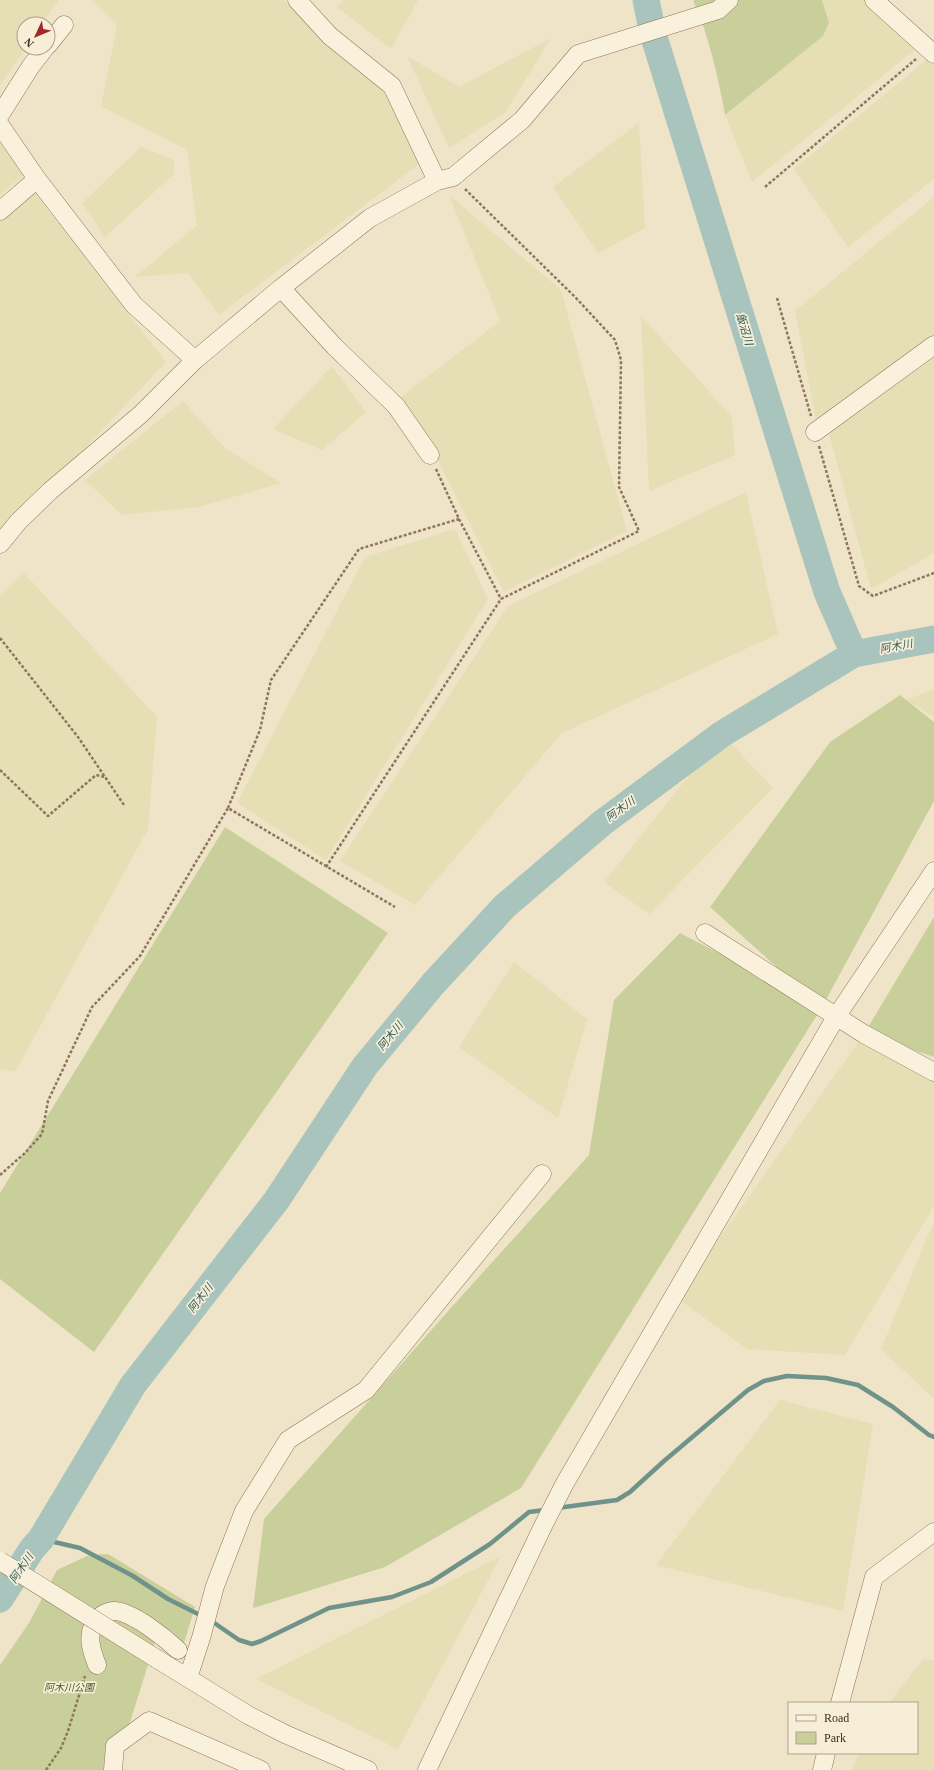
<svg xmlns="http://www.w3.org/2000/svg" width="934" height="1770" font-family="'Times New Roman','Noto Sans JP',serif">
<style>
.farmland{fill:#e6deb5}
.green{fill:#c9cf9b}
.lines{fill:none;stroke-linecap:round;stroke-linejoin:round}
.stream{stroke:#6f938a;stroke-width:4.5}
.river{stroke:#a9c4bc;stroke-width:27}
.minor-casing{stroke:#8d765c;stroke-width:19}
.path{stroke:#8d765c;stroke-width:2.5;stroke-dasharray:3 2;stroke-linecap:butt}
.minor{stroke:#faf1dc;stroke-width:18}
.minor-bridge-casing{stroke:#8d765c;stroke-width:19;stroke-linecap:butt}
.minor-bridge{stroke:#faf1dc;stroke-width:18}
.labels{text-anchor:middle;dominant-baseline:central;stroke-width:3.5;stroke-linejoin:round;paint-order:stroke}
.park-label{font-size:10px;font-style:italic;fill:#4d5a26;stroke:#f7eed8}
.water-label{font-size:11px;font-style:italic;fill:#2f5d5a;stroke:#f7eed8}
</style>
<rect width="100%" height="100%" fill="#f0e4c8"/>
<path class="farmland" d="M0,0h59l-17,24h-18v24h2l-26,37z
M91,0h193l99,88 36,76 -200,151 -31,-42 -53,4 62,-52 -10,-75 -86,-44 16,-80z
M343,0h75l-27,49 -54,-42z
M822,0h48l47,48 -165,134 -27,-67 98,-79 6,-13z
M551,38l-45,74 -57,36 -42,-92 52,31z
M930,57l4,4v118l-86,68 -54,-78z
M639,123l6,105 -47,25 -45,-66z
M0,142l25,32 -25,21z
M141,147l33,13v14l-69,63 -23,-34z
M33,191l133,171 -166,177v-319z
M449,195l112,95 66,241 -123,61 -75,-149 -32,-43 103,-79z
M934,197v137l-118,86 -21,-109z
M641,316l91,101 3,38 -86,36z
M934,354v199l-63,36 -43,-159z
M332,366l34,46 -44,38 -49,-21z
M183,401l42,47 56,35 -82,24 -77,8 -37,-35z
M746,492l32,142 -216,99 -147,172 -75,-44 168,-255z
M455,529l33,70 -162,261 -89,-57 128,-246z
M24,573l133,144 -9,112 -133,243 -15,-3v-472z
M934,689v28l-28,-17z
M722,734l51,54 -124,126 -45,-32z
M514,962l73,57 -29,99 -99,-71z
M864,1034l70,38v134l-89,149 -98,-6 -70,-51z
M934,1221v178l-53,-50z
M780,1400l93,24 -30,187 -187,-46z
M501,1556l-103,193 -142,-70 197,-99z
M923,1659l11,2v109h-82l7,-17h58v-50h-28z"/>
<path class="green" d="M693,0h129l7,23 -6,13 -98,79c-7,-39 -16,-79 -32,-115z
M900,695l34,27v79l-112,206 -301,481 -136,79 -132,41 11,-89 194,-219 131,-145 25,-155 66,-67 140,73 -110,-99 120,-165z
M225,827l163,106 -294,419 -94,-73v-86z
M934,917v140l-70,-23z
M108,1554l87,53 -15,49 -24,-17 -33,106 -11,25h-112v-105l29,-42 28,-53 32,-15z"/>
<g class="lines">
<path class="stream" d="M557,1508l60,-8 13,-8 34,-31 84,-71 16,-9 23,-5 39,2 32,7 35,22 36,28 5,2
M41,1539l39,9 53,28 35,23 36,18
M210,1620l29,20 13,4 9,-3 68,-33 63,-11 39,-15 59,-38 39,-32 16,-2"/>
<path class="river" d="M646,0l7,34 174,558 27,62
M0,1599l32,-50 9,-10 92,-154 143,-184 89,-135 68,-82 72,-78 97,-83 120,-89 132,-80 80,-15"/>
<defs>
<path id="minor" d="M297,0l33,36 62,50 45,95
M874,0l60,54
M48,45l16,-20
M0,115l31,-49 14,-18
M0,125l37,54 97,126 61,55
M0,211l37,-32
M281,288l53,58 62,60 34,49
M815,432l119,-87
M0,544l18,-22 32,-31 91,-77 54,-54 86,-72 89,-70 67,-37 16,-4 69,-57 56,-66 140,-44 11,-10
M705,933l159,101 70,38
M157,1659l91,56 37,19 83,36
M97,1665c-5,-13 -11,-29 -2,-42 4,-7 11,-12 20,-12 18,1 50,27 63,39
M188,1678l13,-40 14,-52 29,-75 44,-71 78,-50 176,-216
M840,1703l34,-126 60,-45
M113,1770l2,-24 34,-25 112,49
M427,1770l117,-246 21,-41 271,-466 98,-146
M822,1770l4,-17"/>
</defs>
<use href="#minor" class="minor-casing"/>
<path class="path" d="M765,187l151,-128
M777,298l34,118
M819,446l40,140 14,10 61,-23
M436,469l23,50 42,80
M0,638l78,99 46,68
M0,770l48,46 48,-41 9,2
M228,808l32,-78 11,-50 88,-131 100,-30
M326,867l175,-268 138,-68 -20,-44 2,-127 -6,-20 -39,-42 -112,-110
M0,1175l25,-22 17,-19 6,-33 44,-94 48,-51 88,-148 167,99
M46,1770l15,-22 7,-17 17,-55"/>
<use href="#minor" class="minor"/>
<defs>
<path id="minor-bridge" d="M0,1561l157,98"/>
</defs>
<use href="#minor-bridge" class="minor-bridge-casing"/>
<use href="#minor-bridge" class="minor-bridge"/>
</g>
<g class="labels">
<g class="park-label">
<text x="69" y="1687">阿木川公園</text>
</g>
<g class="water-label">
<text transform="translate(745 329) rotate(73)">飯沼川</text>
<text transform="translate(896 646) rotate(-11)">阿木川</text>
<text transform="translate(620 809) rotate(-36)">阿木川</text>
<text transform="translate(390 1036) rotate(-50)">阿木川</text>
<text transform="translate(200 1298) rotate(-52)">阿木川</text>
<text transform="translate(21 1568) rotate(-56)">阿木川</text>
</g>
</g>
<rect x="788" y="1702" width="130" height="52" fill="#f7eed8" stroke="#ada18e"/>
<rect x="796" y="1715" width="20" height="6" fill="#faf1dc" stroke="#ada18e"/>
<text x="824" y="1722" font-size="12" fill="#3d2e20">Road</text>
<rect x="796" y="1732" width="20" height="12" fill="#c9cf9b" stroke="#ada18e"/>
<text x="824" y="1742" font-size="12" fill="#3d2e20">Park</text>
<g transform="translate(36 36) rotate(226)"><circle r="19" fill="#f7eed8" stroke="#ada18e"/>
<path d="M0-3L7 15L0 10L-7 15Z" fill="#9e2a2b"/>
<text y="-6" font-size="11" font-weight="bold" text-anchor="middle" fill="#3d2e20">N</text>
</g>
</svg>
